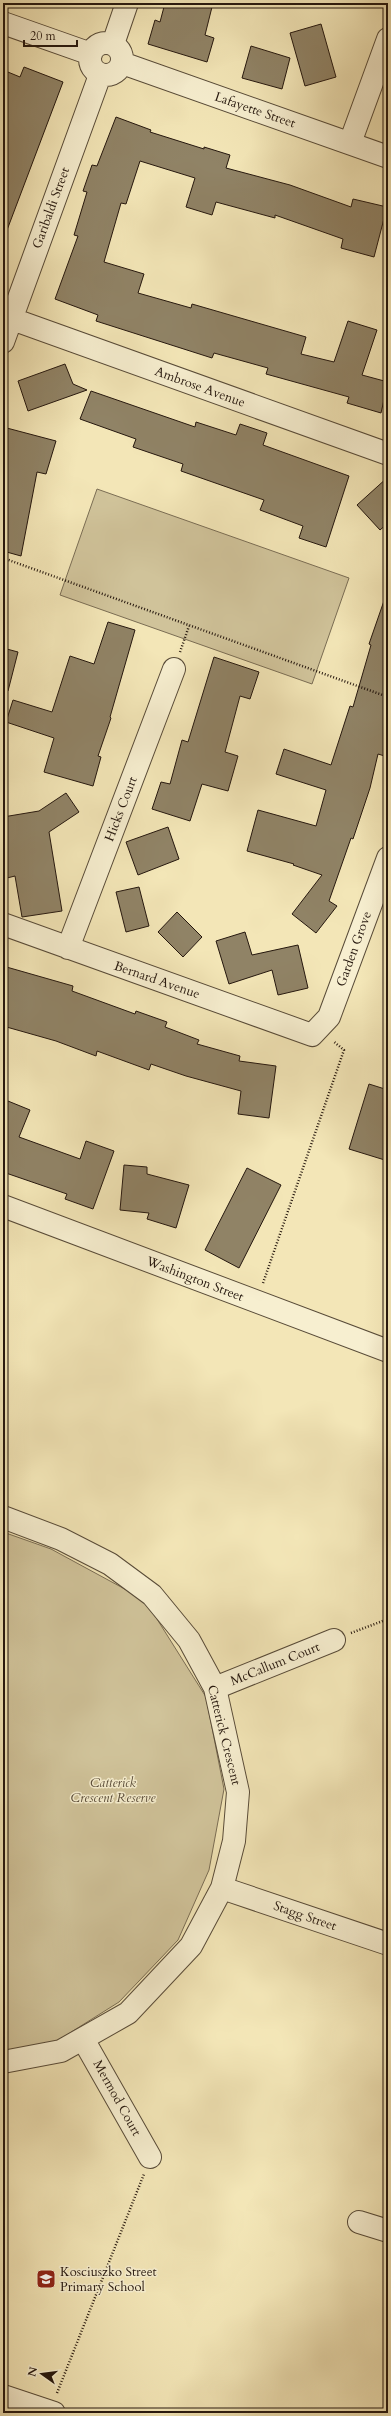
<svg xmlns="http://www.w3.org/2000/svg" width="391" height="2416" font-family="Cardo,serif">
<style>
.green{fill:#d0c39a;stroke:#7a6d54}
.building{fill:#908366;stroke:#25170e}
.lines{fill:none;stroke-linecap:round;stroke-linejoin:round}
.minor-casing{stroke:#584b38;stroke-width:24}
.path{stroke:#25170e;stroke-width:2.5;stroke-dasharray:1 2;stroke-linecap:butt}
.minor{stroke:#f7efd0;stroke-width:22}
.labels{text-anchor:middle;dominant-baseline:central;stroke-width:3;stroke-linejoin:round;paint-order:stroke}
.street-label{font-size:13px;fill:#25170e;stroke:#f7efd0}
.park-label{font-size:13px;font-style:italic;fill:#584b38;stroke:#f7efd0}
.poi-label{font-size:13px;fill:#25170e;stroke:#f7efd0;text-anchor:start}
</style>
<rect width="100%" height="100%" fill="#f3e6b7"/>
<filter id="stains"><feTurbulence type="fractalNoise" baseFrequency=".005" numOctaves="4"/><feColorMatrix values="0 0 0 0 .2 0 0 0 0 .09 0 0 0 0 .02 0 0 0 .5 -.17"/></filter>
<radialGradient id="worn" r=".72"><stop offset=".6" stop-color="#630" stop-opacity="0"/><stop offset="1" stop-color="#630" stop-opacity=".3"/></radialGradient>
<path class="green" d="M97,489l252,89 -37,106 -252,-89z
M3,1532l48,17 94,51 61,97 18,92 -15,81 -31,70 -59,62 -62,39 -54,10z"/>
<path class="building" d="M165,3h48l-8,32 9,3 -7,24 -59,-18 7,-24 5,2z
M321,24l15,53 -31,9 -15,-53z
M251,46l39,12 -8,31 -40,-11z
M24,67l39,15 -59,156 -1,-168 17,7z
M116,117l35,13 -1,2 54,17v-2l26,8 -4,13 64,17 61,22 2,-8 34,8 -13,50 -33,-9 2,-9 -68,-24v3l-59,-16 -4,13 -26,-8 9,-29 -55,-17 -14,43 -5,-1 -17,59 40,12 -6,19 53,15 1,-4 114,33 -5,17 33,8 14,-41 29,9 -15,45 26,7 -7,31 -34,-10 2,-6 -83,-23 2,-6 -54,-15 -2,5 -116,-37 2,-6 -43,-16 23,-63 -4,-1 13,-43 -4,-1 9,-26 5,1z
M65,364l8,20 14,6 -59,21 -10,-30z
M91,391l104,36 1,-5 40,13 4,-11 27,9 -4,12 86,31 -23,71 -27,-9 4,-12 -43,-16 4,-10 -83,-29 2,-7 -50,-17 3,-8 -56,-20z
M3,427l53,14 -10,33 -9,-2 -16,84 -18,-5z
M388,477v46l-8,7 -23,-25z
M386,595l2,1v161l-10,-3 -8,34 -17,51 -2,-1 -22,63 8,5 -21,27 -24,-19 30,-39 -29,-10 1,-1 -47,-13 11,-41 58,16 10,-36 -50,-16 8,-25 47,16 19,-59 3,1 18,-62 -2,-1z
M108,622l27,8 -25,87 1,1 -13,38 3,1 -8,29 -49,-14 10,-34 -48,-16 7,-22 39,12 18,-56 24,8z
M3,648l15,4 -10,39 -5,-1z
M214,657l45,15 -9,27 -10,-3 -15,56 13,4 -10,35 -26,-7 -12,37 -38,-12 9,-27 9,2 12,-44 6,2z
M66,793l13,19 -30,20 13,79 -40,6 -7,-41 -12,3v-62l36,-6z
M168,827l11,32 -41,16 -12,-33z
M139,887l10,39 -23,6 -10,-40z
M177,912l25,25 -19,20 -25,-25z
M245,932l7,23 46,-10 10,43 -30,7 -6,-25 -43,14 -13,-43z
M3,966l70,20 -1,5 63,23 1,-3 31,11 -2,5 34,13 -2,4 43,12 -1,5 37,5 -7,52 -31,-4 3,-23 -55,-15 -35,-12 -2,6 -52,-19 -1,5 -40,-15 -53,-15z
M369,1084l19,6v71l-39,-12z
M3,1099l27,11 -11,27 61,22 6,-18 28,10 -21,58 -28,-10 2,-5 -64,-22z
M124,1165l23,2v7l42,11 -13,43 -29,-9 2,-6 -29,-3z
M247,1168l34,17 -42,83 -34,-18z"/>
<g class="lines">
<defs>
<path id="minor" d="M3,23l88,31
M90 59a16 16 0 1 1 32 0a16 16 0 1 1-32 0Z
M113,44l14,-41
M122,63l266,94
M350,143l38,-104
M12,319l376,135
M3,342l97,-267
M3,924l309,111 17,-18 59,-159
M68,948l106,-279
M3,1206l385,145
M3,1517l58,22 49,25 42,31 37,45 26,48 23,104 -4,49 -12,47 -31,58 -63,67 -67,38 -58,11
M215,1688l119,-48
M222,1888l166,56
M83,2039l67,118
M359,2222l29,9
M3,2396l51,17"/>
</defs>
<use href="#minor" class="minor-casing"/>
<path class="path" d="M3,558l385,139
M180,652l9,-26
M263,1283l81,-233 -11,-9
M351,1633l37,-14
M57,2393l87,-219"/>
<use href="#minor" class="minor"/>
</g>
<defs>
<symbol id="school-square" viewBox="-11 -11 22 22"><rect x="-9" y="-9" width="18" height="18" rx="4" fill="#8f2418" stroke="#f7efd0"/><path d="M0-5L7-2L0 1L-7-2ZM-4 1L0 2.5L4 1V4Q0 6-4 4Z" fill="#fff"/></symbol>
</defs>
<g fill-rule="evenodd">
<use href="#school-square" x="35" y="2268" width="22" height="22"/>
</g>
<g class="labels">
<g class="street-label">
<text transform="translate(255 110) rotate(19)">Lafayette Street</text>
<text transform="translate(51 208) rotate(-70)">Garibaldi Street</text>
<text transform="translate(200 387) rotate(20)">Ambrose Avenue</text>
<text transform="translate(121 809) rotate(-69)">Hicks Court</text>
<text transform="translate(354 949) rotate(-70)">Garden Grove</text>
<text transform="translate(157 980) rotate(19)">Bernard Avenue</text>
<text transform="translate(195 1279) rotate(21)">Washington Street</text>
<text transform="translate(275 1664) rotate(-22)">McCallum Court</text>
<text transform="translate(224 1735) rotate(76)">Catterick Crescent</text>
<text transform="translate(305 1916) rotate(19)">Stagg Street</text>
<text transform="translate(117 2098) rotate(61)">Mermod Court</text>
</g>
<g class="park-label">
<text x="113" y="1783">Catterick<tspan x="113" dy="15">Crescent Reserve</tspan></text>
</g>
<g class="poi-label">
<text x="60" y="2272">Kosciuszko Street<tspan x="60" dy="15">Primary School</tspan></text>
</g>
</g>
<rect width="391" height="2416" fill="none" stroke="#f3e6b7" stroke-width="16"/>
<rect x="4" y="4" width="383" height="2408" fill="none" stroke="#25170e" stroke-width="2"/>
<rect x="8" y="8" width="375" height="2400" fill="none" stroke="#25170e"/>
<g transform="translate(42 2374) rotate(284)" stroke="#f7efd0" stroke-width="3" paint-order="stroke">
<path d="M0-3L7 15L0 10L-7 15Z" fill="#25170e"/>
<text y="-6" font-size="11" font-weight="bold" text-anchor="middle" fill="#25170e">N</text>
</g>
<path d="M24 40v6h53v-6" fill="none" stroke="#25170e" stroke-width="2"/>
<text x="30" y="40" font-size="12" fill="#25170e" stroke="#f7efd0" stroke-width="3" paint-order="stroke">20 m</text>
<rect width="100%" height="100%" filter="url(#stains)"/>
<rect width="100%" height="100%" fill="url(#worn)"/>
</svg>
